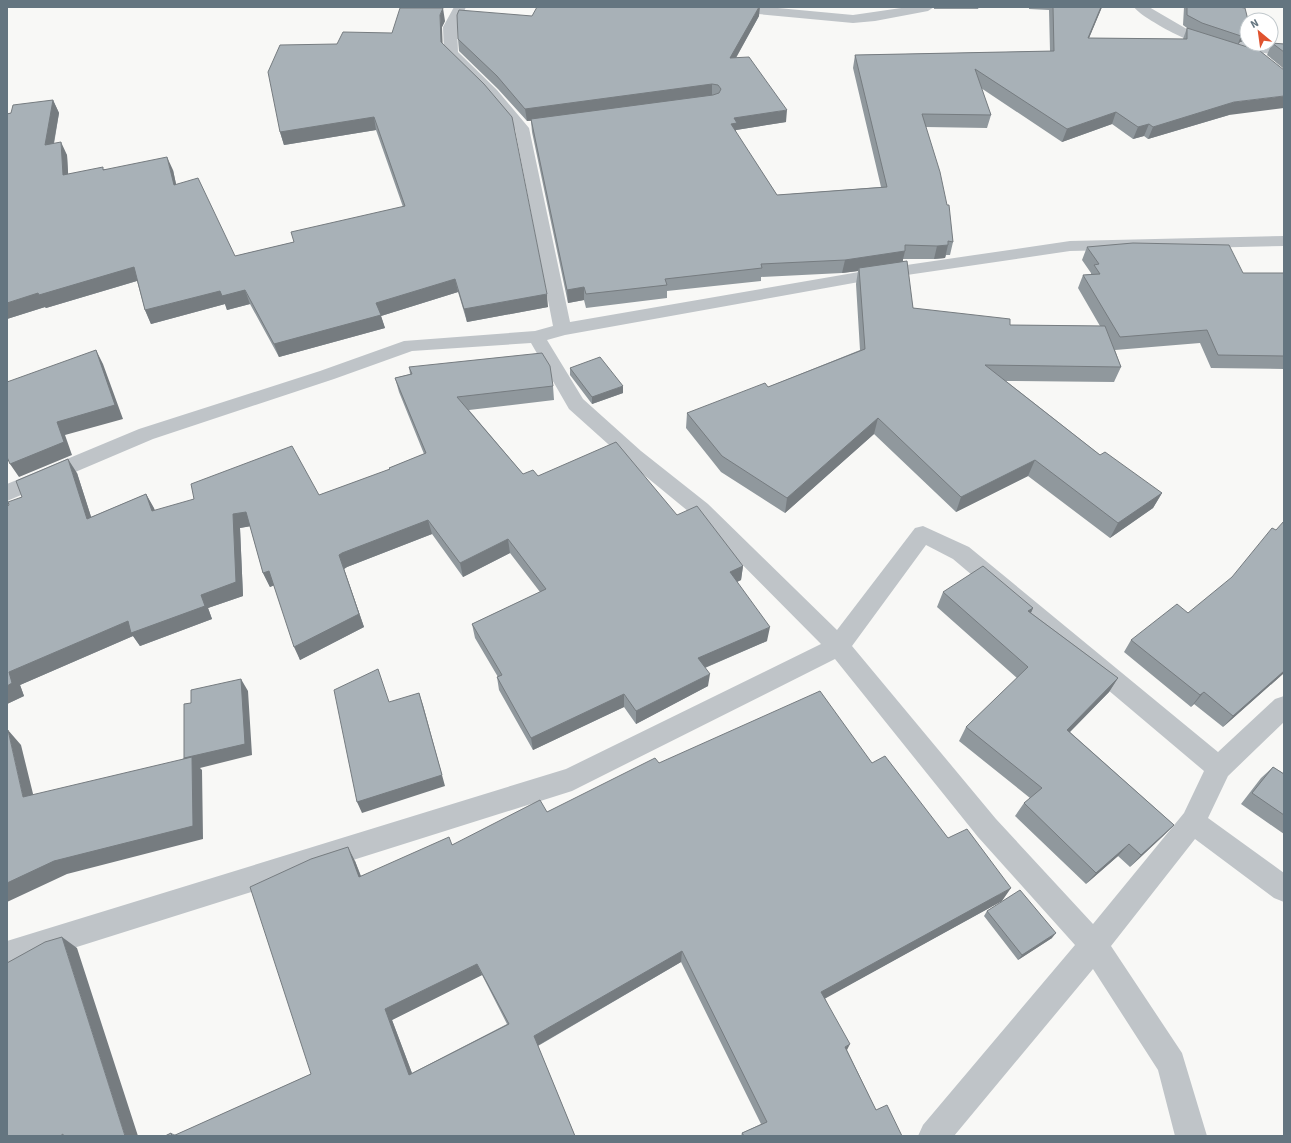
<svg xmlns="http://www.w3.org/2000/svg" width="1291" height="1143" font-family="'Source Sans 3',sans-serif">
<style>
.lines{fill:none;stroke-linecap:round;stroke-linejoin:round}
.minor{fill:#bfc4c8;fill-rule:evenodd}
.wall{fill:#90989d;fill-rule:evenodd}
.shaded-wall{fill:#767c80}
.building{fill:#a8b1b7;stroke:#767c80;fill-rule:evenodd}
</style>
<rect width="100%" height="100%" fill="#f8f8f6"/>
<g class="lines">
<path class="minor" d="M454,7h12l-9,20 1,25 39,38 32,38 41,194 289,-50 211,-31 214,-5v10l-214,5 -211,31 -294,53 -18,5 36,59 58,52 67,53 129,126 78,-102 8,-2 46,21 249,205 57,-53 9,-3v26l-56,54 -20,42 76,55v29l-10,-4 -79,-59 -84,107 71,107 25,83h-32l-17,-66 -65,-101 -139,167h-36l5,-11 152,-180 -97,-108 -143,-178 -263,132 -565,178v-28l559,-172 255,-125 -127,-128 -67,-55 -58,-52 -38,-66 -119,8 -78,28 -181,60 -146,62v-17l132,-55 181,-58 84,-30 131,-10 18,-5 -38,-197 -28,-33 -43,-43 -1,-26zM926,545l27,14 251,212 -20,42 -91,111 -97,-105 -144,-173z
M720,7h47l86,8 55,-8h26l-6,4 -53,10 -22,2 -127,-12z
M1134,7h15l48,28 13,4 5,-2 32,5v2l37,4v8l-65,-10c-12,8 -78,-28 -85,-39z"/>
</g>
<path class="wall" d="M858,7h34l-34,1z
M934,7h45l-1,2h-44z
M1029,7h73l-13,31 94,1 4,-11 -4,-3 1,-18h54l9,13v18l-1,3 -6,1 -2,2 -9,71 -81,24 -4,-3 -11,3 -21,-15 -50,18 -81,-54 10,27 -4,13 -61,-1 27,115 -3,13h-4l-1,3 -11,1h-31v3l10,46 97,17 90,1 -22,-38 5,-13 8,-1v-1l-9,-13 5,-13 156,26h41v96l-73,-1 -11,-25 -85,7 6,17 -7,15 -108,-1 94,74 62,38 -9,15 -43,30 -82,-62 -72,36 -82,-78 -89,79 -64,-41 -35,-44 1,-15 81,-26 92,-37 -4,-66 2,-13 -16,2 -81,4v4l-94,10v7l-81,10 -2,-8 -16,3 -36,-171 -1,-11h-4l-29,-32 -39,-38 -1,-12 74,-23h227l-23,42 50,64 -50,8v3l41,62 104,-8 -28,-119 2,-13 195,-4 -1,-41 -20,-1z
M445,21l-3,6v16l106,264 -81,15 -9,-30 -77,24 4,12 -106,29 -29,-53 -23,6 -2,-6 -74,20 -6,-14 -8,-29 -91,27 -1,-1 -38,12v-205l4,-1 42,-13 6,13 -5,31 13,11 1,19 36,-5 69,1 3,14 59,72 59,-14 109,-35 -27,-77 -92,15 -4,-13 57,-88 55,-11z
M1272,43l12,1v25l-17,-14z
M409,367l144,19 1,14 -85,10 54,64 15,2 139,39 66,51 -2,14 -4,2 30,59 -62,27 3,18 -72,38 -12,-17 -91,43 -34,-60 -2,-13h1l-23,-39 -3,-14 68,-32 -30,-39 -47,24 -31,-43 -85,33 -3,2 20,58 -64,33 -26,-75 -4,2 -7,-14 -13,-47 -10,2 3,68 -35,12 4,11 -72,27 -7,-10 -113,49 4,11 -17,8v-198l15,-9 55,-24 14,44 55,-23 9,17 164,-16 70,-25v-2l35,-14 -25,-62 -4,-14 15,-4z
M570,368l53,25 -31,11 -22,-29z
M943,592l90,16 -2,5 87,65 -9,14 -39,40 104,93 -12,12 -32,30 -12,-11 -32,28 -71,-68 9,-13 6,-5 -71,-57 7,-14 51,-49 -80,-71z
M1188,613l96,60 -61,54 -29,-23 -3,3 -67,-55 7,-12z
M659,763h213l76,75 54,63 -177,97 22,52 29,60 26,26h-161l1,-3 19,-9 -80,-162 -143,84 37,90h-410l6,-3 5,2 135,-61 44,-213 6,15 186,-64zM482,975l25,49 -95,49 -20,-53z
M1273,767l11,7v60l-43,-30 20,-26z
M987,911l65,27 -34,22 -34,-44z"/>
<path class="shaded-wall" d="M759,7h1l-1,9 -30,54 1,-12z
M1101,7h1l-18,43 4,-12z
M443,8l2,13 -3,6 1,27 -2,-12 -1,-27z
M1244,31h3v7l-1,3 -6,1 -3,4 4,-10z
M712,84v13l-185,24 -2,-12z
M1284,96v12l-55,7 -81,24 5,-12 81,-25z
M53,100l6,13 -8,45 -6,-13z
M787,110l-1,12 -50,8v6l-5,-12 3,-6z
M1116,112l-4,12 -50,18 5,-13z
M374,117l2,13 -92,15 -4,-13z
M1149,124l-5,12 -11,3 5,-12z
M61,142l6,13 2,33 -6,-13z
M167,157l6,13 6,28 -5,-13z
M948,245l-3,13 -11,1 3,-13z
M905,251l-3,13 -43,4 -1,3 -16,2 3,-13z
M134,267l6,13 -94,28 -1,-1 -38,12v-16l31,-10z
M455,279l3,13 -77,24 4,12 -106,29 -5,-13 102,-41z
M584,287v13l-16,3 -1,-13z
M245,290l5,14 -23,6 -2,-6 -74,20 -6,-14 75,-19z
M547,294l1,13 -81,15 -3,-13z
M96,350l7,14 20,55 -58,16 7,20 -53,22 -9,-13 47,-42z
M623,386v7l-31,11v-7z
M878,418l-4,16 -89,79 2,-15z
M68,459l9,14 19,59 -9,-13z
M1035,460l-7,16 -72,36 5,-15z
M1162,493l-9,15 -43,30 8,-15z
M146,494l8,14 6,17 -8,-14z
M246,512l6,14 -12,2 3,68 -35,12 4,11 -72,27 -7,-10 -113,49 4,11 -17,8v-18l2,-14 119,-51 73,-26 32,-81z
M428,520l4,14 -85,33 -3,2 20,58 -64,33 -6,-13 45,-92 3,-2z
M508,539l2,14 -47,24 -3,-14z
M743,566l-2,14 -13,6 2,-14z
M269,571l6,14 -5,2 -7,-14z
M1033,608l-7,15 2,-12z
M770,627l-3,14 -70,30 1,-13z
M1284,671v2l-61,54 10,-11z
M710,674l-2,12 -72,38v-13z
M1118,678l-9,14 -50,51 8,-13z
M241,679l7,12 4,64 -52,13 2,2 1,69 -136,35 -60,28v-19l177,-125z
M1204,692l-10,12 -3,3 9,-12z
M419,693l4,12 22,81 -83,27 -5,-11z
M624,694v13l-91,43 -2,-12z
M8,730l13,15 16,65 -14,-13z
M1174,825l-12,12 -32,30 11,-12z
M1129,844l-11,12 -32,28 10,-11z
M348,847l7,14 11,29 -7,-13z
M1011,888l-9,13 -185,102 4,-11z
M1056,933l-4,5 -34,22 4,-5z
M62,937l15,11 61,188h-13z
M682,951l-1,11 -144,84 -3,-10z
M477,964l5,11 -90,45 24,64 -7,-9 -24,-66z
M850,1044l-5,10v-7z"/>
<path class="building" d="M537,7h222l-29,51 19,-1 38,53 -53,8 3,5 -6,1 46,71 110,-8 -32,-132 199,-4 -1,-44h48l-13,31 99,1v-11l73,23 24,19v26l-50,6 -81,25 -4,-3 -11,3 -22,-15 -49,17 -92,-60 16,46 -69,-1 18,58 7,33h2l4,37 -5,-1v4l-11,1 -32,-1v6l-60,9 -84,4 1,4 -97,11 2,6 -81,9 -2,-7 -17,3 -36,-171 182,-24 6,-2 2,-4 -3,-4 -6,-1 -187,25 -28,-33 -39,-37 -1,-24 2,-5 73,6z
M1187,7h51l7,1 3,12h-1v11h-3l-3,5 -39,-13 -15,-8z
M400,8h43l-3,7 1,27 43,42 28,33 35,177 -83,15 -9,-30 -79,24 5,12 -107,29 -29,-54 -23,6 -2,-5 -75,19 -11,-43 -95,28 -1,-2 -31,10v-189l4,-1 2,-8 40,-5 -8,45 16,-3 2,33 40,-8v3l64,-13 7,28 24,-7 37,78 59,-14 -3,-10 114,-26 -31,-89 -94,15 -12,-60 12,-27 57,-1 6,-12 49,1z
M1272,43l12,1v8z
M1133,243l96,2 14,28h41v83l-66,-1 -11,-25 -87,7 -37,-62 17,-1 -6,-9 5,-1 -12,-17z
M907,261l6,47 97,11v6l95,1 16,41 -136,-2 115,90 5,-3 57,41 -44,30 -83,-63 -74,37 -83,-79 -91,80 -65,-42 -35,-43 78,-30 3,4 97,-38 -6,-81z
M96,350l19,55 -58,17 7,20 -54,22 -3,-7v-75z
M542,353l8,13 3,20 -96,11 66,77 10,-4 5,6 78,-34 61,73 20,-9 46,60 -13,6 40,55 -72,31 12,16 -74,37 -12,-17 -93,44 -34,-61 5,-2 -30,-51 74,-35 -38,-50 -48,24 -32,-43 -86,33 -3,2 20,59 -65,33 -25,-76 -6,2 -17,-61 -13,2 3,68 -35,13 4,11 -74,27 -3,-12 -119,51 3,11 -5,3v-180l2,-1 -1,-3 14,-5 -6,-16 52,-22 19,60 59,-25 6,17 42,-12 -3,-15 101,-38 27,49 71,-26 -1,-1 37,-15 -31,-75 17,-4 -3,-7z
M600,357l23,29 -31,11 -22,-29z
M1284,521v150l-51,45 -29,-24 -4,3 -69,-55 46,-36 11,9 44,-36 40,-49 4,2z
M983,566l50,42 -5,3 90,67 -51,52 107,95 -33,30 -12,-11 -33,29 -72,-70 18,-15 -76,-61 62,-60 -85,-75z
M378,669l11,33 30,-9 23,82 -85,27 -23,-112z
M241,679l4,65 -61,14v-54l7,-1v-13z
M820,691l52,72 13,-7 63,82 19,-9 44,59 -190,104 29,52 -5,3 31,63 11,-5 15,31h-158l-2,-3 25,-11 -85,-171 -148,85 41,100h-402l138,-62 -61,-187 61,-28 37,-12 11,30 90,-40 3,8 88,-45 7,12 108,-54 4,5zM477,964l32,60 -100,51 -24,-66z
M8,730l15,67 169,-40 1,69 -139,35 -47,22v-152z
M1273,767l11,7v41l-32,-22z
M1020,890l36,43 -34,22 -35,-44z
M62,937l63,199h-62v-2l-3,2h-53v-173l38,-21z
M171,1133l1,3h-7z"/>
<rect width="1291" height="1143" fill="none" stroke="#647580" stroke-width="16"/>
<g transform="translate(1259 32) rotate(331)"><circle r="19" fill="#ffffff" stroke="#c1c8cc"/>
<path d="M0-3L7 15L0 10L-7 15Z" fill="#e0532f"/>
<text y="-6" font-size="11" font-weight="bold" text-anchor="middle" fill="#647580">N</text>
</g>
</svg>
